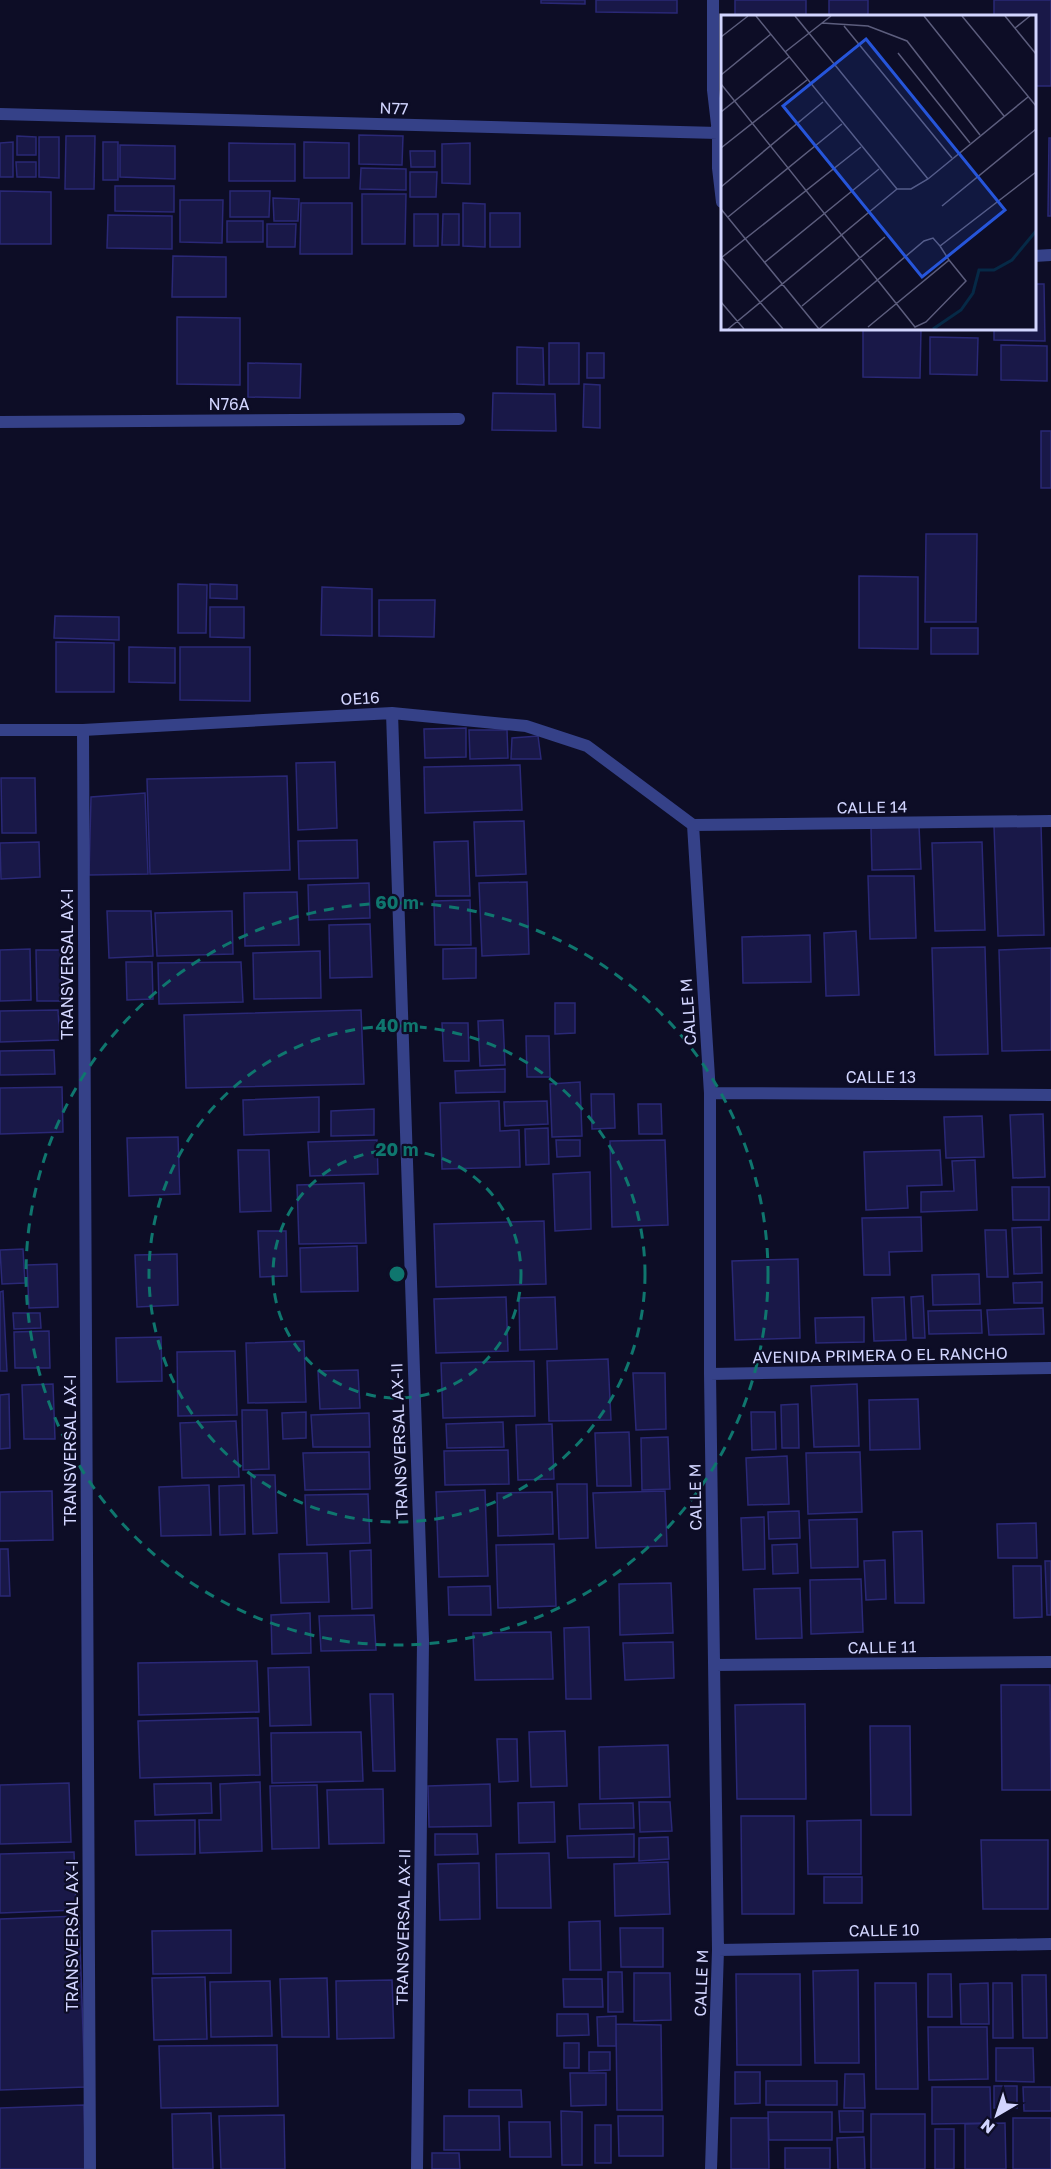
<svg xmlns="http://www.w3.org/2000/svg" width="1051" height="2169" font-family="'Golos Text',sans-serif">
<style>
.building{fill:#191848;stroke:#2a2876;stroke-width:1.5}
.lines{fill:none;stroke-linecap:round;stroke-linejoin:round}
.street{stroke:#354188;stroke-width:12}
.ring{fill:none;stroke:#0f766e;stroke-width:3;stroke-dasharray:10 8}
.labels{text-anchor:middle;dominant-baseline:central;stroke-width:4.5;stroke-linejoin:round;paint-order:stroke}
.street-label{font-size:16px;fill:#d2d5ff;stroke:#0d0d26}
.inset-river{fill:none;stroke:#062946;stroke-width:3}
.inset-road{fill:none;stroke:#5c5d7d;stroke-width:1.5}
.view{fill:#2655da;fill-opacity:0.15;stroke:#2655da;stroke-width:3}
.inset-edge{fill:none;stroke:#d2d5ff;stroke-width:3}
.centre{fill:#0f766e;stroke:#0d0d26;stroke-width:3}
.ring-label{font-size:18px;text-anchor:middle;font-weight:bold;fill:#0f766e;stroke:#0d0d26;stroke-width:4.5;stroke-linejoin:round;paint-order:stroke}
</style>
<rect width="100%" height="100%" fill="#0d0d26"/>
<path class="building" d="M541,0h44v4l-44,-1z
M596,0h81v13l-81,-1z
M735,0h71v16h-71z
M829,0h39v16h-39z
M994,0h57v86h-17v-70h-40z
M359,135l44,1 -1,29 -43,-1z
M17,136l19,1v18h-19z
M66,136h29l-1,53h-29z
M39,137h20v41l-20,-1z
M1049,138h2v78h-3z
M13,142v35h-13v-34z
M103,142h15v38h-15z
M304,142l45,1v35h-45z
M229,143l66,1v37h-66z
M470,143v41l-28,-1v-39z
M120,145l55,1v33l-55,-2z
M410,151h25v16h-24z
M16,162h20v15h-19z
M361,168l45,1v21l-46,-1z
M410,172h27l-1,25h-26z
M115,186h59v26l-59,-1z
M0,191l51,1v52h-51z
M230,191h40l-1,26h-39z
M362,194h44l-1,50h-43z
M273,198l26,1 -1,22h-24z
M180,200h43l-1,43 -42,-1z
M301,203h51v51h-52z
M463,203l22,1v43l-22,-1z
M490,213h30v34h-30z
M414,214h24v32h-24z
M443,214h16v31h-17z
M108,215l64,1v33l-65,-1z
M227,221h36v21h-36z
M267,224h29l-1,23h-28z
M173,256l53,1v40h-54z
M1034,284h10l1,57 -51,-1v-12h40z
M177,317l63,1v67l-63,-1z
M863,328l58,1 -1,49 -57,-1z
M930,337l48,1 -1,37 -47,-1z
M549,343h30v41h-30z
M1001,345l46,1v35l-46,-1z
M517,347l26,1 1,37 -27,-1z
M587,353h17v25h-17z
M248,363l53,1 -1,34 -52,-1z
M584,384l16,1v43l-17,-1z
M493,393l62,1 1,37 -64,-1z
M1041,431h10v57h-10z
M926,534h51l-1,88h-51z
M859,576l59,1v72l-59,-1z
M178,584l29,1 -1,48h-28z
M210,584l27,1v14l-27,-1z
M322,587l50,2v47l-51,-1z
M379,600h56l-1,37 -55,-1z
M210,607h34v31l-34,-1z
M55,616l64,1v23l-65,-2z
M931,628h47v26h-47z
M56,642l58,1v49h-58z
M129,647l46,1v35l-46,-1z
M180,647h70v54l-70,-1z
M466,728v29l-41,1 -1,-29z
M469,730h38l1,28 -38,1z
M538,736l3,23h-30l1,-21z
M335,762l2,66 -39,2 -2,-67z
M520,765l2,45 -97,3 -1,-46z
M287,776l3,94 -140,4 -3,-95z
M1,778h34l1,55h-34z
M145,793l3,81 -59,1 2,-78z
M524,821l2,53 -50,2 -2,-54z
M1041,824l3,111 -46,1 -4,-110z
M919,826l2,43 -49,1 -1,-42z
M357,840l1,38 -59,1 -1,-38z
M468,841l2,55h-34l-2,-54z
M39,842l1,35 -39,2 -1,-36z
M982,842l3,88 -50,1 -3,-88z
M868,876h46l2,62 -46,1z
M527,882l2,72 -47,2 -3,-73z
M369,883l1,35 -61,2 -1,-35z
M297,892l2,53 -54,1 -1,-53z
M470,900l1,45h-36l-1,-44z
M107,911h44l2,45 -44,2z
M232,911l1,43 -76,2 -2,-43z
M370,924l2,53 -42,1 -1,-53z
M856,931l3,64 -33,1 -2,-63z
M810,935l1,47 -68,1 -1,-46z
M985,947l3,107 -53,1 -3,-107z
M476,948v30l-33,1v-30z
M1051,948v102l-49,1 -3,-101z
M30,949l1,51 -31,1v-51z
M36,950h27l1,51h-27z
M320,951l1,47 -67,1 -1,-46z
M126,962h26l1,37 -26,1z
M241,962l2,40 -84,2 -1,-41z
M555,1003h20v30l-20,1z
M58,1010l2,30 -60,2v-31z
M361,1010l3,74 -178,4 -2,-73z
M503,1020l2,45 -25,1 -2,-45z
M442,1023h26l1,38h-25z
M526,1036h23l1,41h-23z
M54,1050l1,24 -55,1v-24z
M505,1069v23l-49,1 -1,-22z
M580,1082l2,54 -30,1 -2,-53z
M62,1087l1,45 -63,2v-46z
M591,1094h23l1,34 -23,1z
M319,1097v35l-75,3 -1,-35z
M499,1101l1,30 19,-1 1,37 -78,2 -2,-66z
M547,1101l1,23 -43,2 -1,-24z
M638,1104h23l1,30h-23z
M374,1109v26l-43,1v-25z
M1043,1114l2,63 -32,1 -3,-63z
M982,1116l2,41 -38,1 -2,-41z
M548,1128l1,36 -23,1 -1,-36z
M178,1137l2,57 -51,2 -2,-58z
M377,1140l1,34 -68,2 -2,-34z
M556,1140h24v16l-23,1z
M665,1140l3,85 -56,2 -2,-86z
M238,1150h31l2,61 -31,1z
M940,1150l2,35 -35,1 1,22 -42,2 -2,-58z
M975,1160l2,50 -56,2v-20l33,-1 -2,-30z
M590,1172l1,57 -36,2 -2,-57z
M364,1183l2,60 -67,1 -2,-59z
M1012,1187h37v33h-36z
M921,1217l1,34 -33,1 1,23h-26l-2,-57z
M544,1221l2,63 -110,3 -2,-63z
M1041,1227l1,46 -28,1 -2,-46z
M985,1230h21l2,47h-21z
M258,1231h28l1,45 -27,1z
M357,1246l1,45 -57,1 -1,-44z
M23,1249l2,34 -23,1 -2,-34z
M177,1254l1,51 -41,2 -2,-52z
M798,1259l2,79 -65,2 -3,-79z
M57,1264l1,43 -29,1 -2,-43z
M979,1274l1,30 -47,1 -1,-30z
M1042,1282v21h-28l-1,-20z
M3,1291l4,80h-7v-79z
M923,1296l2,42h-12l-2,-41z
M506,1297l2,54 -72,2 -2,-54z
M555,1297l2,52 -37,1 -1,-52z
M904,1297l2,43 -32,1 -2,-43z
M1043,1308l1,26 -55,1 -2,-25z
M981,1310l1,23 -53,1 -1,-23z
M13,1313h27l1,15 -27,1z
M864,1317v25l-48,1 -1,-25z
M49,1331l1,37h-35l-1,-36z
M161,1337l1,44 -45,1 -1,-44z
M304,1341l2,61 -58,1 -2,-60z
M235,1351l2,64 -59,1 -1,-64z
M608,1359l3,61 -62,1 -2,-60z
M534,1361l1,55 -92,2 -2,-55z
M358,1370l2,38 -40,1 -2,-38z
M633,1373h32l1,56 -30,1z
M53,1384l2,55h-31l-2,-54z
M857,1384l2,62 -45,1 -3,-61z
M9,1394l1,54 -10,1v-54z
M918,1399l2,50 -50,1 -1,-50z
M798,1404l1,44h-17l-1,-43z
M242,1410h25l2,59 -26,1z
M306,1412v26l-23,1 -1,-26z
M751,1412h24l1,37 -24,1z
M369,1413l1,34h-57l-2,-32z
M236,1421l3,56 -57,1 -2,-55z
M503,1422l1,25 -57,1 -1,-24z
M552,1424l2,55 -36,1 -2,-55z
M629,1432l2,54h-34l-2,-53z
M668,1437l2,52 -28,1 -1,-52z
M508,1450l1,34 -64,1 -1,-34z
M369,1452l1,37 -65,1 -2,-37z
M860,1452l2,60 -54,2 -2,-61z
M787,1456l2,48 -41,1 -2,-47z
M251,1475h24l2,58 -24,1z
M557,1484h30l1,54 -29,1z
M209,1485l2,50 -50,1 -2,-49z
M244,1485l1,49 -25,1 -1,-49z
M485,1490l3,86 -49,1 -3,-85z
M52,1491l1,49 -53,1v-49z
M665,1491l2,55 -71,2 -3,-55z
M552,1492l1,42 -55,2 -1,-43z
M368,1494l2,49 -63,2 -2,-50z
M799,1511l1,27 -31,1 -1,-27z
M764,1517l1,52 -22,1 -2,-52z
M857,1519l1,48 -47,1 -2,-48z
M1036,1523l1,35h-39l-1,-34z
M922,1531l2,72h-29l-2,-71z
M554,1544l2,62 -58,2 -2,-63z
M797,1544l1,29 -25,1 -1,-29z
M0,1549h8l2,47h-10z
M371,1550l1,58 -20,1 -2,-58z
M327,1553l2,49 -48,1 -2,-49z
M885,1560l1,39 -20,1 -2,-39z
M1045,1561h6v54h-4z
M1013,1566h28l1,51 -28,1z
M861,1579l2,53 -52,2 -1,-54z
M671,1583l2,50 -53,2 -1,-51z
M490,1586l1,29h-42l-1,-28z
M800,1588l2,50 -46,1 -2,-50z
M310,1613l1,40 -39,1 -1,-39z
M374,1615l2,35 -55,1 -2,-35z
M589,1627l2,72h-25l-2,-71z
M551,1632l2,47 -78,1 -2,-47z
M673,1642l1,36 -49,2 -2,-37z
M257,1661l2,51 -120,3 -1,-52z
M309,1667l2,58 -41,1 -2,-58z
M1001,1685h49l1,105h-49z
M370,1694h23l2,77h-22z
M805,1704l1,95h-69l-2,-94z
M258,1718l2,57 -120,3 -2,-57z
M870,1726h40l1,89h-40z
M565,1731l2,55 -36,1 -2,-55z
M361,1732l2,49 -91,2 -1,-50z
M497,1739h20l1,42 -19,1z
M668,1745l2,52 -70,2 -1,-52z
M260,1782l2,69 -62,2 -1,-33h22l-1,-36z
M69,1783l2,59 -71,2v-59z
M211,1783l1,30 -57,2 -1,-31z
M490,1784l1,42 -62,1 -1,-41z
M317,1785l2,63 -47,1 -2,-63z
M383,1789l1,54 -55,1 -2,-54z
M554,1802l1,40 -36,1 -1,-40z
M639,1802h31l2,29 -32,1z
M633,1803l1,25 -54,1 -1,-25z
M741,1816h53v98h-52z
M195,1820v34l-59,1 -1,-34z
M861,1820v54h-53l-1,-53z
M435,1834h42l1,20 -43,1z
M634,1834v23l-66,1 -1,-22z
M668,1837l1,22 -30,2v-23z
M981,1840h67v69h-65z
M74,1852l2,58 -76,3v-59z
M549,1853l2,55h-54l-1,-54z
M668,1862l2,52 -55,2 -1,-52z
M479,1863l1,56 -40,1 -2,-56z
M824,1877h38v26h-38z
M79,1916l6,171 -85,3v-171z
M600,1921l1,49h-31l-1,-48z
M620,1928h43v39h-42z
M231,1930v43l-78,1 -1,-43z
M858,1970l1,93h-44l-2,-92z
M608,1972h14l1,40h-15z
M634,1973h36l1,47 -37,1z
M736,1974h64l1,91h-64z
M928,1974h23l1,43h-24z
M1022,1975h24l1,63h-24z
M205,1977l2,62 -53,1 -2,-62z
M327,1978l2,59h-47l-2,-58z
M563,1979h39l1,28h-39z
M392,1980l2,58 -57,1 -1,-58z
M270,1981l2,55 -61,1 -1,-55z
M875,1983h41l2,106h-42z
M988,1983l1,41h-28l-1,-40z
M993,1983h19l1,55h-20z
M557,2014h31l1,21 -32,1z
M616,2016v30h-18l-1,-29z
M616,2024l45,1 1,85h-45z
M928,2027h59l1,52 -59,1z
M564,2043h15v25h-15z
M277,2045l1,61 -117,2 -2,-62z
M996,2048h37l1,34 -38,-1z
M589,2052h21v18l-21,1z
M735,2072h25v31l-25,1z
M570,2073h36v32l-35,1z
M845,2074h19l1,34h-21z
M766,2081h71v24h-71z
M994,2086h23v22h-23z
M932,2087h58l1,36 -59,1z
M1023,2087h28v24h-27z
M469,2090h52l1,17h-53z
M84,2105l2,64h-86v-61z
M561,2111l21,1v53h-20z
M839,2111h24v21h-23z
M768,2112h64v28h-63z
M211,2113l2,56h-40l-1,-55z
M871,2114h54v55h-54z
M284,2115l1,54h-64l-2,-53z
M444,2116h55l1,34h-56z
M618,2116h45v40h-44z
M731,2118h37l1,51h-38z
M1013,2118h38v51h-38z
M509,2122h41l1,35h-41z
M1005,2123l1,46h-41v-45z
M595,2125h16v38h-16z
M935,2129h19v40h-19z
M864,2137l1,32h-27l-1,-31z
M785,2148h45v21h-45z
M432,2153h27l1,16h-28z"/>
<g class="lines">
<path class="street" d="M713,0v90l5,43
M0,114l718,19v35l4,34
M1034,256l17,-1
M0,422l459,-3
M392,713l31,928 -6,528
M0,730h83l309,-17 134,13 61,20 106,79
M83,730l7,1439
M693,825l17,268v281l8,576 -7,219
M693,825l358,-4
M710,1093l341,2
M710,1374l341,-6
M714,1665l337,-3
M718,1950l333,-6"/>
</g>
<g class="ring">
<circle cx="397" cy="1274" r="124"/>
<circle cx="397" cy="1274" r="248"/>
<circle cx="397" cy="1274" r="371"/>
</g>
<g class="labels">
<g class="street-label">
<text transform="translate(394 108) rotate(2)">N77</text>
<text x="229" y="404">N76A</text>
<text transform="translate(360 698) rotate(-3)">OE16</text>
<text transform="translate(872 807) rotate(-1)">CALLE 14</text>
<text transform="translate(67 964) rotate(-90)">TRANSVERSAL AX-I</text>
<text transform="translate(688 1012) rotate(-94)">CALLE M</text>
<text x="881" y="1077">CALLE 13</text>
<text transform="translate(880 1355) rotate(-1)">AVENIDA PRIMERA O EL RANCHO</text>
<text transform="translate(399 1441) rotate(-92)">TRANSVERSAL AX-II</text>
<text transform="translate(70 1450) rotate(-90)">TRANSVERSAL AX-I</text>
<text transform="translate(695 1497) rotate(-91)">CALLE M</text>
<text transform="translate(882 1647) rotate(-1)">CALLE 11</text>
<text transform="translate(403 1927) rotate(-89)">TRANSVERSAL AX-II</text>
<text transform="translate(884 1930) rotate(-1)">CALLE 10</text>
<text transform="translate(72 1936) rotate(-90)">TRANSVERSAL AX-I</text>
<text transform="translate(701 1983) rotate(-88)">CALLE M</text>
</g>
</g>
<g transform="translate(721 15)">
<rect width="315" height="315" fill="#0d0d26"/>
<path class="inset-river" d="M212,314l28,-19 12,-17 6,-23h15l18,-10 24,-29"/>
<path class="inset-road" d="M35,1l141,173M74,1l133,163M203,1l80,100M241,1l74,90M284,1l31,38M101,8l46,3 39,15 73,94M123,11l108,132M294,13l15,-12M0,22l27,-21M64,37l46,-36M177,38l72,90M0,60l50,-41M0,69l194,243 11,-5 40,-41 -17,-21M0,97l68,-55M0,133l86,-68M0,172l102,-85M176,174h14l17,-10 100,-82M221,191l94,-77M0,194l98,120M7,202l114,-93M0,243l140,-111M1,243l61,71M44,247l114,-93M0,287l23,27M81,291l83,-69M147,312l81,-67 -9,-14M7,314l169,-140M98,314l105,-88 9,-3 7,8 96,-74"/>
<path class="view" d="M145,24l139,171 -83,67 -139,-171z"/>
<rect width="315" height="315" class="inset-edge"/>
</g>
<circle cx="397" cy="1274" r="9" class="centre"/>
<g class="ring-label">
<text x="397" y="909">60 m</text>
<text x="397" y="1032">40 m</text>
<text x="397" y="1156">20 m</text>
</g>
<g transform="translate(997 2115) rotate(219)" stroke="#0d0d26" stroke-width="4.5" paint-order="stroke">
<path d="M0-4.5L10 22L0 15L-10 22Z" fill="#d2d5ff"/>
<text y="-9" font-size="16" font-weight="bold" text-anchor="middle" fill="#d2d5ff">N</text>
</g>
</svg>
